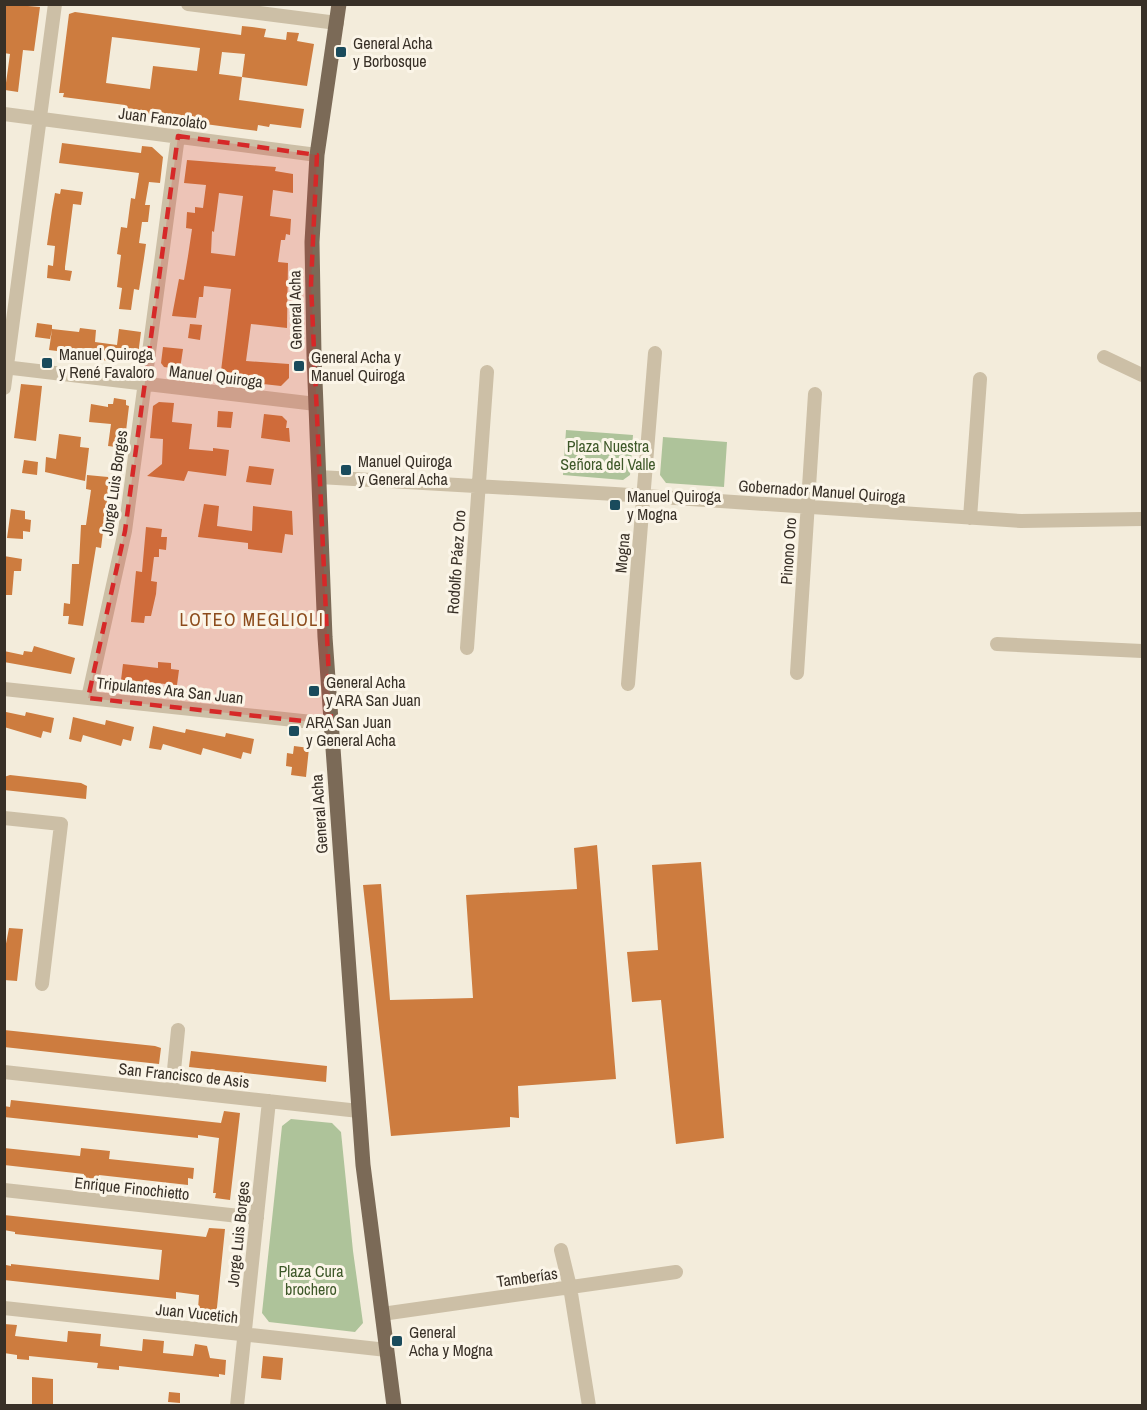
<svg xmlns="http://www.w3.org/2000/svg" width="1147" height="1410" font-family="'Archivo Narrow',sans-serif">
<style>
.green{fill:#aec39a}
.building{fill:#cd7c3f;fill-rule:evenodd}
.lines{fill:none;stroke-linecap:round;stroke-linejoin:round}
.minor{stroke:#ccbfa6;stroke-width:14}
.major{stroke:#7b6a57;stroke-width:15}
.marked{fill:#d62828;fill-opacity:0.2;stroke:#d62828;stroke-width:4.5;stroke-dasharray:12 8;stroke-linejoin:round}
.poi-dot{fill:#1a4b5c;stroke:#fbf5e8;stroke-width:2}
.labels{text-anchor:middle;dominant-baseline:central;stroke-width:6;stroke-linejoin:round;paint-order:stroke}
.poi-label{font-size:16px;fill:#383027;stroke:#fbf5e8;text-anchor:start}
.street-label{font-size:16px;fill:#383027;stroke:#fbf5e8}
.park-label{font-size:16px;fill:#3e5829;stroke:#fbf5e8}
.neighbourhood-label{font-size:18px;letter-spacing:1.5px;fill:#8c4b1b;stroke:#fbf5e8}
</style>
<rect width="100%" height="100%" fill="#f3ecdb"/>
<path class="green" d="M566,430l67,5 -3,40 -7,5 -60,-5z
M663,437l64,5 -3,45 -58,-4 -6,-8z
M291,1119l41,4 9,9 12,119 10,72 -8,9 -86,-10 -7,-9 20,-187z"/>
<path class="building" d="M4,4l36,3 -6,44 -11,-1 -5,42 -13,-2 5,-36 -6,-1z
M75,12l166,23 1,-9 10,1 14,2 -2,8 22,3 1,-8 12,1 -2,8 17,3 -7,42 -65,-9 -3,23 65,9 -3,19 -31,-4 -1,3 -11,-2 -1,6 -15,-2 -118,-16 1,-8 -62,-8 1,-4h-5l10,-79zM112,37l88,11 -3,23 -44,-5 -3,23 -44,-6zM222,52l23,2 -3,23 -23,-3z
M62,143l79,10 1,-7 10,1 11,10 -3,26 -11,-1 -4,23h5l-2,17h-6l-3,21 7,1 -2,14 -5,32 -5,-1 -3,21 -12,-1 3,-21 -5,-1 4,-32 -4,-1 4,-27 6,1 4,-30 4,1 4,-26 -80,-10z
M187,160l89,7 -1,4 18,3v19l-20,-3 -3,26 21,3 -1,16 -4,-1 -1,6h-4l-3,22 10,1 -1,65 -36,-4 -5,37 43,3v14l-8,8 -61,-7 11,-90 -27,-3 -1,11h-4l-3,21 -24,-2 7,-37 5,1 4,-24 4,-27 -6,-1 1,-16 8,1v-6l8,1 3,-23 -22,-2zM219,193l24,3 -8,60 -24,-3 1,-22 2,1z
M61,189l22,3 -2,13 -8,-1 -8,63v3l7,1 -2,10 -23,-3 1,-13 5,1 2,-20 -8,-1 5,-35 3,-17 5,1z
M37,323l15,2v4l27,3 1,-4 16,2 -1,12 22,3 2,-16 22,3 -3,23 -16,-2v4l-7,-1v6l-19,-3 1,-3 -48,-6 3,-20 -2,9 -15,-2z
M190,324l12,1 -2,15 -12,-2z
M163,347l20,2 -3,20 -16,-2 -3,-4z
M21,384l21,2 -6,55 -22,-3z
M114,398l12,2v5l3,1 -5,42 -16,-2 3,-22 -22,-2 2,-18 17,3v-3h5z
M159,402l15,1 -2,19 20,2 -3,25 24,2v-3l16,2 -3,26 -38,-5 -4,10 -37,-5 15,-12 1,-25 -13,-1 3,-32z
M218,411l15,1 -2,16 -14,-1z
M264,414l18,2 5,5 -1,7h3l1,14 -29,-4z
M59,434l22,3 -1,10 9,1 -4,33 -40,-9 1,-15 10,2z
M24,460l14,2 -1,13 -15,-2z
M249,466l25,3 -3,16 -25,-3z
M87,475l21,2 1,7 -8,64 -5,-1 -13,79 -15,-2 1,-8h-6l1,-13 6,1 2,-40h7l2,-39h5l5,-35 -5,-1z
M204,504l15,2 -2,20 35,5 1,-25 39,5 1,24 -8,-1 -3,19 -34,-4v-6l-50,-6z
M11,509l14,2v8l6,1 -1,12 -7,-1v8l-16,-1z
M146,527l16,2 -1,8h6l-1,13 -7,-1v8h-5l-3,24 6,1 -1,12 -5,22h-6l-1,7 -13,-1 5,-51 6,1z
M4,556l18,3 -1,12h-7l-2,24h-8z
M34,646l41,12 -4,16 -67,-12v-11l19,4 1,-4 8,1z
M158,662l13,1v6l8,1 -2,15 -56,-5 2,-16 35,4z
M6,712l19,4 1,-4 28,6 -3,15 -8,-2 -2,7 -37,-11z
M73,717l32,8 1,-5 28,7 -3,14 -8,-2 -2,7 -38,-11 -2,7 -12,-3z
M153,726l32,7 1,-4 39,8 1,-4 28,6 -3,15 -8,-2 -2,7 -38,-11 -2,7 -38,-11 -2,6 -12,-2z
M294,746l15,2 -3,29 -15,-2 1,-8 -6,-1 1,-13 6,1z
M10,775l71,8 6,3 -1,13 -82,-9v-13z
M597,845l19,234 -98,7 1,32 -9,-1v10l-119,9 -28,-251 18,-1 9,116 83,-2 -7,-103 111,-6 -3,-41z
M701,862l23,276 -48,6 -15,-144 -29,2 -5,-50 31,-2 -6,-85z
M9,928l14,1 -6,52 -13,-1v-26z
M4,1030l151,16 6,2 -2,16 -155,-17z
M191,1051l136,15 -1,16 -137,-15z
M11,1100l210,23 3,-12 16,2 -10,87 -15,-2 1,-5h-3l6,-55 -21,-3v3l-194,-21v-11l6,1z
M4,1148l76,8 1,-8 29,3 -1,8 85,9 -1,11 -5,-1v7l-89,-10 -1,10 -15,-1 1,-10 -80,-9z
M4,1215l202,22 3,-9 16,1 -9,88 -15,-2v-5l-3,-1 1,-14 -23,-3v7l-172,-19 2,-15 5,1v-2l148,16 3,-30 -147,-16v-2l-11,-2z
M4,1324l13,1 -2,11 52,6 1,-11 33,3 -1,12 42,5 1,-12 21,2 -1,12 30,3 2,-12 12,2 3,12 16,2 -1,15 -6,-1v3l-100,-11v4l-22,-2 1,-5 -69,-7v4l-12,-1v-4l-13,-2z
M263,1356l20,2 -2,22 -20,-2z
M32,1377l21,2v27h-21z
M169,1392l11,1v10l-12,-1z"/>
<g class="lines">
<path class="minor" d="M188,4l149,19
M4,114l313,41
M1104,357l38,18
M4,367l312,37
M4,388l51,-384
M319,477l296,17 406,27 121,-2
M970,518l10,-139
M997,644l145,7
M467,648l20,-276
M797,673l18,-279
M628,684l27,-331
M4,689l327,35
M88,698l37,-167 53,-395
M4,818l57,6 -19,160
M4,1072l355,39
M172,1090l6,-60
M4,1190l253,28
M561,1250l9,37 19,119
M4,1308l383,42
M382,1314l294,-42
M237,1406l32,-305"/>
<path class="major" d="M339,4l-22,151 -5,87 2,113 11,282 38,528 31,241"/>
</g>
<path class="marked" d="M178,136l139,19 -6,129 20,440 -243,-26 37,-167z"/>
<g class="poi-dot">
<rect x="335" y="46" width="12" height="12" rx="3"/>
<rect x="41" y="357" width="12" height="12" rx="3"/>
<rect x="293" y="360" width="12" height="12" rx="3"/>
<rect x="340" y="464" width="12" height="12" rx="3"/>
<rect x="609" y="499" width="12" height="12" rx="3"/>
<rect x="308" y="685" width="12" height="12" rx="3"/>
<rect x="288" y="725" width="12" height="12" rx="3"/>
<rect x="391" y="1335" width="12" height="12" rx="3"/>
</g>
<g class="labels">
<g class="poi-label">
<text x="353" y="43">General Acha<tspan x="353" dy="18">y Borbosque</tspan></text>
<text x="59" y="354">Manuel Quiroga<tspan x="59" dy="18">y René Favaloro</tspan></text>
<text x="311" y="357">General Acha y<tspan x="311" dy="18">Manuel Quiroga</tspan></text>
<text x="358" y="461">Manuel Quiroga<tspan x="358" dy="18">y General Acha</tspan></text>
<text x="627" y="496">Manuel Quiroga<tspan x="627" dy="18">y Mogna</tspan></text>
<text x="326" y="682">General Acha<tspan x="326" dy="18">y ARA San Juan</tspan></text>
<text x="306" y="722">ARA San Juan<tspan x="306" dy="18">y General Acha</tspan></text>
<text x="409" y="1332">General<tspan x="409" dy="18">Acha y Mogna</tspan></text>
</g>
<g class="street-label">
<text transform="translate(163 118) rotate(7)">Juan Fanzolato</text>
<text transform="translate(295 310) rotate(-91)">General Acha</text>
<text transform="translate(216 376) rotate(7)">Manuel Quiroga</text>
<text transform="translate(114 483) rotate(-82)">Jorge Luis Borges</text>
<text transform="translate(822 491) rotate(4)">Gobernador Manuel Quiroga</text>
<text transform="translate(788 551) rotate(-86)">Pinono Oro</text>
<text transform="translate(622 553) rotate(-85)">Mogna</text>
<text transform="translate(456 562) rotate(-86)">Rodolfo Páez Oro</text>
<text transform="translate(170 690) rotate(6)">Tripulantes Ara San Juan</text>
<text transform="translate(319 814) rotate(-94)">General Acha</text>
<text transform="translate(184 1075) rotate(6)">San Francisco de Asis</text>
<text transform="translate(132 1188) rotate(6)">Enrique Finochietto</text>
<text transform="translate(238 1234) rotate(-84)">Jorge Luis Borges</text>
<text transform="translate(527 1277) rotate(-8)">Tamberías</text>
<text transform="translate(197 1313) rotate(6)">Juan Vucetich</text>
</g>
<g class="park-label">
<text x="608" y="446">Plaza Nuestra<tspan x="608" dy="18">Señora del Valle</tspan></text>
<text x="311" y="1271">Plaza Cura<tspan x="311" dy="18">brochero</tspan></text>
</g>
<g class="neighbourhood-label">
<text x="252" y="619">LOTEO MEGLIOLI</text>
</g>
</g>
<rect width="1147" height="1410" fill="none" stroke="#383027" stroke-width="12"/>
</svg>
